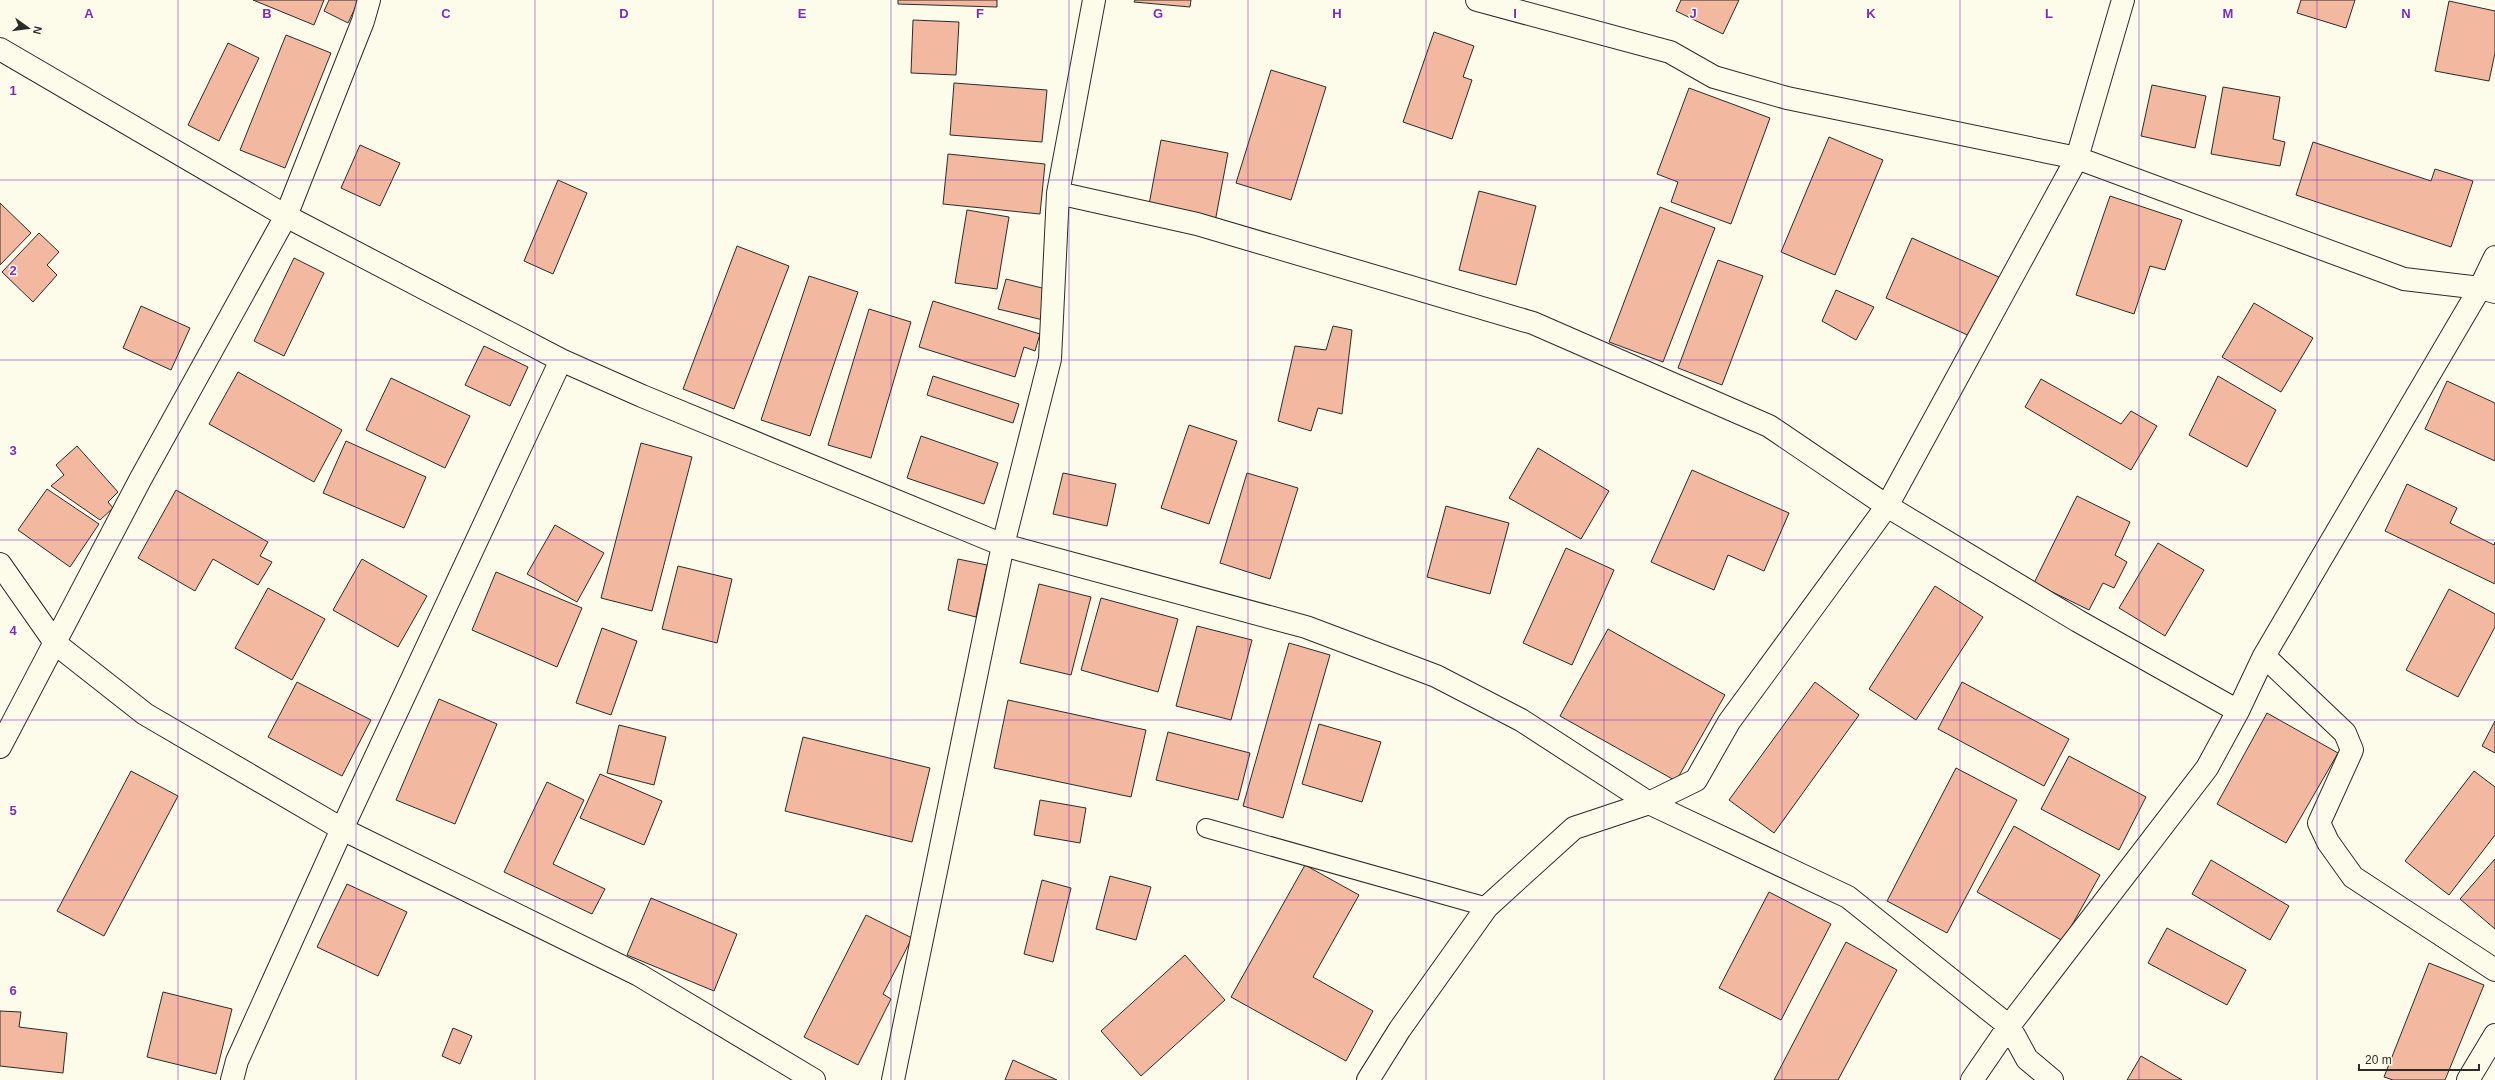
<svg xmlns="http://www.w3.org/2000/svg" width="2495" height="1080" font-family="Helvetica,sans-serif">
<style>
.building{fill:#f2b8a0;stroke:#2b2b2b}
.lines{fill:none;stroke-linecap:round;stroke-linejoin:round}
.lane-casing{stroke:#2b2b2b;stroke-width:20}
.street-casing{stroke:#2b2b2b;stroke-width:24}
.lane{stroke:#fdfbea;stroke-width:18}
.street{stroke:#fdfbea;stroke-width:22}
.grid{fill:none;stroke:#7b2cbf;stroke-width:1;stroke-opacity:0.55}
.grid-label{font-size:13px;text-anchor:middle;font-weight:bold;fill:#7b2cbf;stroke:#fdfbea;stroke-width:3;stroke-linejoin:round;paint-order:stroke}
</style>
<rect width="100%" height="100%" fill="#fdfbea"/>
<path class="building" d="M253,0h71l-10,25z
M329,0h30l-11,23 -24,-12z
M898,0h99v7l-99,-3z
M1135,0h56l-1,7 -56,-5z
M1681,0h58l-16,34 -47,-23z
M2301,0h54l-9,28 -49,-15z
M2449,1l46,10v42l-6,28 -54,-10z
M913,20l46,2 -3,53 -45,-2z
M1434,32l40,14 -11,31 9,3 -20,59 -49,-17z
M286,35l45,18 -46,115 -45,-18z
M228,43l31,15 -40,83 -31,-16z
M1271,70l55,17 -35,113 -55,-17z
M954,83l93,7 -5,52 -92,-7z
M2152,85l54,11 -11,52 -54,-12z
M2223,87l57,10 -7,42 12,3 -5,24 -69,-12z
M1689,88l81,30 -39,106 -60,-22 7,-20 -21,-8z
M1829,137l54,23 -48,115 -54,-23z
M1161,140l67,13 -13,69 -67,-12z
M2313,142l118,39 4,-12 38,12 -22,66 -155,-52z
M360,145l40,18 -20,43 -39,-18z
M948,154l97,10 -5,50 -97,-10z
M558,180l29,13 -34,81 -29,-13z
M1479,191l57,15 -20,79 -57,-15z
M2110,196l72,24 -17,50 -15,-4 -16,48 -58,-19z
M0,203l31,30 -31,32z
M1660,207l55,21 -52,134 -54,-20z
M967,210l42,7 -12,72 -42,-6z
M39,233l20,19 -12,13 10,10 -24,27 -31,-30z
M1912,238l89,40 -27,60 -88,-40z
M737,246l52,20 -55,143 -51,-20z
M294,258l30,15 -40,83 -30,-15z
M1718,260l45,16 -41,109 -44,-17z
M809,276l49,16 -48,144 -49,-16z
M1006,279l44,11 -7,30 -45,-11z
M1836,290l38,17 -18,33 -34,-19z
M933,301l107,33 -5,17 -11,-4 -9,30 -96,-30z
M2254,303l59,35 -32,54 -59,-35z
M141,306l49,22 -19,42 -48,-22z
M869,309l42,13 -40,136 -43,-13z
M1333,326l19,4 -10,84 -24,-6 -7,23 -33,-10 17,-75 31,4z
M484,346l44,21 -18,39 -45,-21z
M238,372l104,58 -28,52 -105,-58z
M933,376l86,28 -6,19 -86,-28z
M2218,376l58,34 -29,57 -58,-32z
M391,378l79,38 -25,52 -79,-38z
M2041,379l80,45 10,-13 26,15 -26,44 -106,-63z
M2447,381l48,22v58l-70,-32z
M1189,425l48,16 -28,83 -48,-16z
M921,436l77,27 -14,41 -77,-26z
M346,441l80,36 -22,51 -81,-35z
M641,443l51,14 -40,154 -51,-13z
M77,446l41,46 -10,10 5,6 -13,12 -49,-34 13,-11 -8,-10z
M1538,448l71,43 -28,48 -72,-41z
M1692,470l97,43 -25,58 -36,-16 -14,35 -63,-28z
M1063,473l53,11 -9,42 -54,-12z
M1247,473l51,15 -28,91 -50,-16z
M2407,484l50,24 -7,15 44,22 1,-3v42l-110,-53z
M47,489l52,35 -29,43 -52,-37z
M176,490l92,52 -8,14 12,6 -14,23 -45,-26 -18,32 -57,-33z
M2077,496l53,26 -15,33 12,7 -13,26 -11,-5 -14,27 -55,-27z
M1446,506l63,17 -19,71 -63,-17z
M555,525l49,28 -27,49 -50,-28z
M2158,543l46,27 -39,66 -46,-28z
M1566,548l48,22 -42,95 -49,-22z
M362,559l65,37 -29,51 -65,-37z
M958,559l29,6 -11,52 -28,-7z
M678,566l54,13 -15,64 -55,-14z
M496,572l86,36 -25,59 -85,-37z
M1039,584l52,13 -20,78 -51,-12z
M1935,586l48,31 -67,103 -47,-31z
M268,588l57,31 -33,61 -57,-32z
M2449,589l46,25v13l-37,70 -52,-27z
M1101,598l77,21 -20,73 -77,-22z
M1197,626l55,14 -21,80 -55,-14z
M602,628l35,13 -26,74 -35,-12z
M1608,629l117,66 -49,86 -116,-65z
M1289,643l41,12 -47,163 -40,-12z
M297,682l74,38 -29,56 -74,-39z
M1815,682l44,33 -85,118 -45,-33z
M1962,682l107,57 -25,47 -106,-57z
M439,699l58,25 -42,100 -59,-24z
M1008,700l138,30 -15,67 -137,-29z
M2267,713l71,40 -52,90 -69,-39z
M2495,721v32l-13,-7z
M1319,724l62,18 -19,60 -60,-18z
M619,725l47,12 -12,48 -47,-12z
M1168,732l82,21 -12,47 -82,-20z
M803,737l127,31 -18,74 -127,-31z
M2069,756l77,41 -27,53 -78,-41z
M1956,768l61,32 -70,133 -60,-32z
M131,771l47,25 -74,140 -47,-25z
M2474,771l21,16v48l-46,60 -44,-34z
M600,774l62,27 -18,44 -64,-27z
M547,782l37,18 -31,64 52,25 -13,25 -88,-42z
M1040,800l46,8 -6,35 -46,-8z
M2014,826l86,49 -37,66 -86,-49z
M2495,859v70l-35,-30z
M2211,860l78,46 -19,34 -78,-46z
M1305,865l54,30 -46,82 60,34 -27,50 -115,-64z
M1110,876l41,11 -15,53 -40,-11z
M1042,880l29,8 -18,74 -29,-8z
M347,884l60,28 -29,64 -61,-29z
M1769,892l62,32 -50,96 -62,-32z
M651,898l86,36 -23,57 -87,-36z
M866,915l46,23 -29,56 8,5 -33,66 -54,-28z
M2167,928l79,42 -19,35 -79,-42z
M1846,942l51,28 -59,110h-64z
M1185,955l40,45 -84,76 -40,-45z
M2429,963l55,22 -39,95h-52l-9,-3z
M163,992l69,17 -16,65 -69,-17z
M0,1011l21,1 -2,15 48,6 -4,40 -63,-7z
M453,1028l19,8 -12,28 -18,-8z
M2141,1056l41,24h-55z
M1013,1060l44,20h-52z"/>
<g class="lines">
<defs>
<path id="lane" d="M1206,828l281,79"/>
<path id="street" d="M1477,0l193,52 44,25 73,21 290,60 327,121 76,9 15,4
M0,49l286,167 275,144 81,36 361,149 303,82 130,49 85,44 128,83 199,94 161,129 18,33 25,21
M1058,193l139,31 336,99 236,103 118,80 191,115 160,90
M0,564l56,80 89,70 197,115 297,146 175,105
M2264,656l81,77 7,17 -33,73 9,19 25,35 142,93
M0,747l140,-267 146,-264 77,-195 6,-21
M232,1080l5,-19 105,-232 219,-469
M893,1080l110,-535 47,-186 8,-166 36,-193
M1368,1080l32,-51 87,-122 87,-79 75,-25 47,-23 33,-58 158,-216 190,-348 46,-158
M1972,1080l37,-54 198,-258 31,-57 26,-55 216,-368 15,-31
M2468,1080l27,-45"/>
</defs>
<use href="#lane" class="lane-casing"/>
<use href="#street" class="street-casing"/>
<use href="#lane" class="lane"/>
<use href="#street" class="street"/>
</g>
<path class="grid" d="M178,0v1080M356,0v1080M535,0v1080M713,0v1080M891,0v1080M1069,0v1080M1248,0v1080M1426,0v1080M1604,0v1080M1782,0v1080M1960,0v1080M2139,0v1080M2317,0v1080M0,180h2495M0,360h2495M0,540h2495M0,720h2495M0,900h2495"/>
<g class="grid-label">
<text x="89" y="18">A</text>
<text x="267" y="18">B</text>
<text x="446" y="18">C</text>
<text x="624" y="18">D</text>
<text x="802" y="18">E</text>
<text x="980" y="18">F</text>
<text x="1158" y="18">G</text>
<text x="1337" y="18">H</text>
<text x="1515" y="18">I</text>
<text x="1693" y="18">J</text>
<text x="1871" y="18">K</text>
<text x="2049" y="18">L</text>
<text x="2228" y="18">M</text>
<text x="2406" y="18">N</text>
<text x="13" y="95">1</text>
<text x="13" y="275">2</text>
<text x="13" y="455">3</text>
<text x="13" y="635">4</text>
<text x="13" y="815">5</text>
<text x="13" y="995">6</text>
</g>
<g transform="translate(28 28) rotate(104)" stroke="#fdfbea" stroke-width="3" paint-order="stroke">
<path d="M0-3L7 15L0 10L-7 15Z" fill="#2b2b2b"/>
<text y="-6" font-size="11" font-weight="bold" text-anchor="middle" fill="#2b2b2b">N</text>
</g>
<path d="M2359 1064v6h120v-6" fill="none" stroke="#2b2b2b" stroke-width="2"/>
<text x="2365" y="1064" font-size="12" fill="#2b2b2b" stroke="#fdfbea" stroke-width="3" paint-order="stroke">20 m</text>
</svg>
